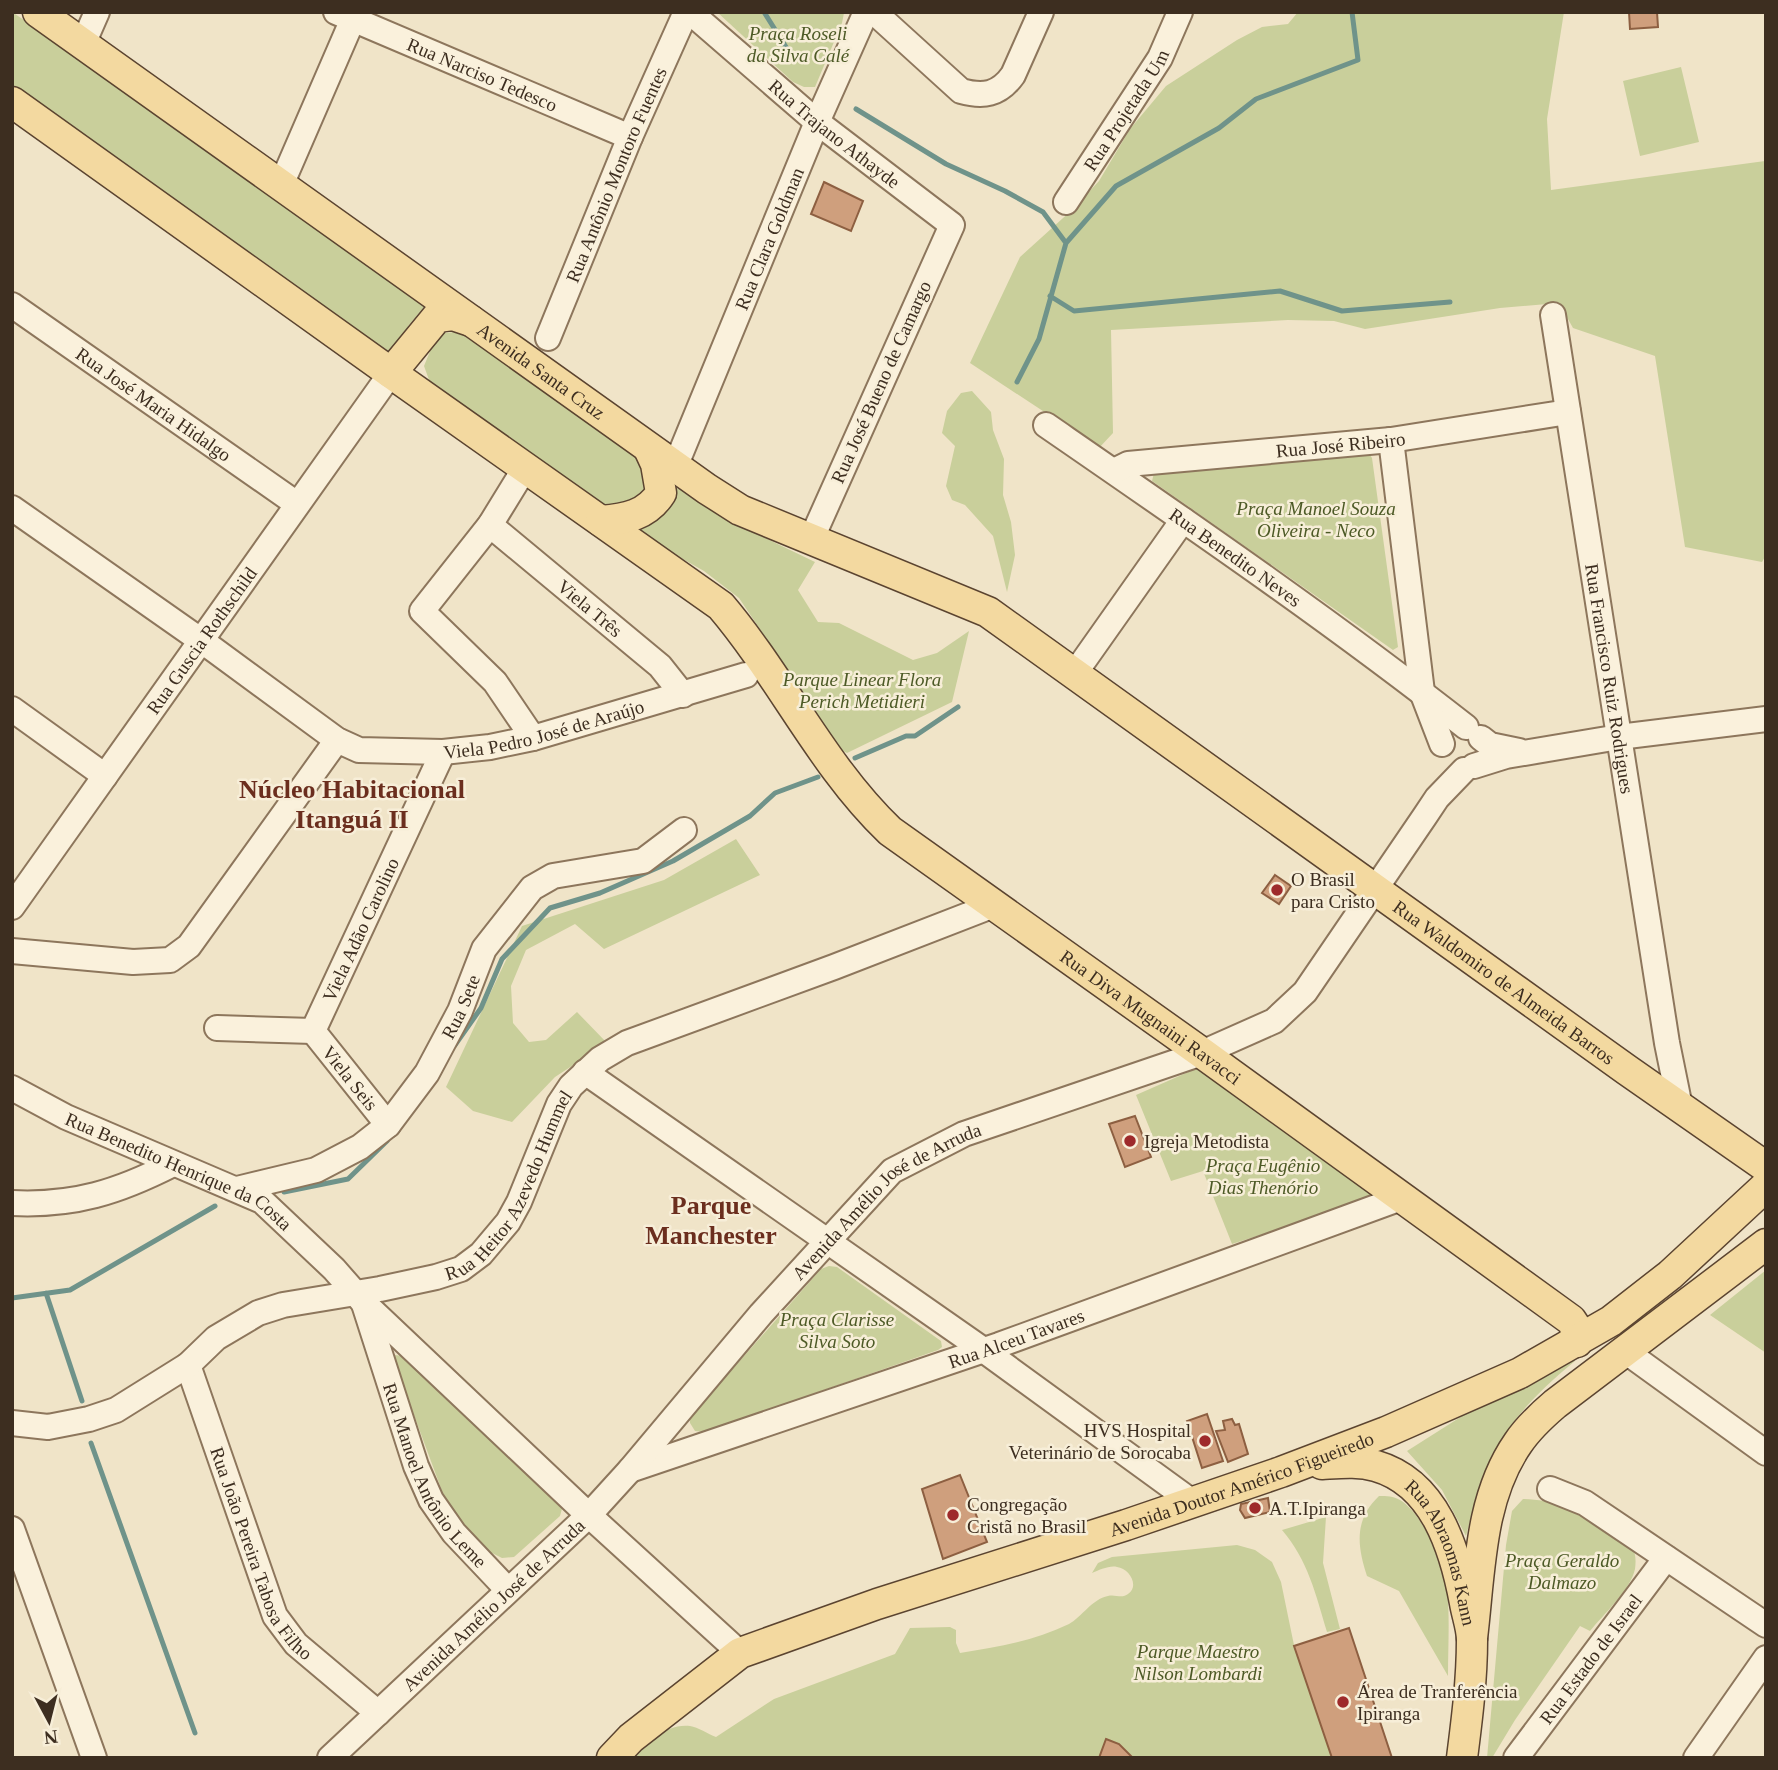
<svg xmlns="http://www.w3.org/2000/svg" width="1778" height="1770" font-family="'Times New Roman',serif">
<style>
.green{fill:#c9cf9b}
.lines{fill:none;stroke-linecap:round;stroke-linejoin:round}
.stream{stroke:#6f938a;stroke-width:5}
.building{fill:#cf9f7d;stroke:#8d5f41;stroke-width:2}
.minor-casing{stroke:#8d765c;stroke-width:28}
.major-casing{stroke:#5b4430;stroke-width:33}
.minor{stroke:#faf1dc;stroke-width:24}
.major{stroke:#f3d9a0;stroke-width:30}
.poi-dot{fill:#9e2a2b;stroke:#f7eed8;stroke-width:2.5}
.labels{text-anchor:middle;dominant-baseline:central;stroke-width:5;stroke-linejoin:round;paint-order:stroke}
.park-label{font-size:19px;font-style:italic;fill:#4d5a26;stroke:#f7eed8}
.street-label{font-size:19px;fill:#3d2e20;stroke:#f7eed8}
.poi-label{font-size:19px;fill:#3d2e20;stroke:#f7eed8;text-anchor:start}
.district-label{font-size:26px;font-weight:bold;fill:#6b2e1e;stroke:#f7eed8}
</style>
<rect width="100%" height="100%" fill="#f0e4c8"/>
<path class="green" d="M12,12l127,85 282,200 3,10 -15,18 -18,29h-7l-215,-158 -157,-109z
M717,12h127v1l-2,10 -27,64h-11l-11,-5z
M1298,12h266l-17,107 4,71 214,-29 1,394 -4,7 -77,-15 -30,-191 -82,-28 -14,-25 -59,5 -135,21 -31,-8 -46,-1 -177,10 2,103 -14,15 -129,-85 50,-106 53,-48 26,-28 31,-52 36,-43 71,-46 25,-13 26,-3z
M1681,67l18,75 -59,14 -17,-75z
M458,332l176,118 14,19 -2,19c-18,19 -26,21 -52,14l-162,-114 -8,-22 9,-22 10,-11z
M972,391l19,21 2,18 11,29 -1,36 8,27 4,33 -8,37 -14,-56 -28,-31 -13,-5 -6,-14 9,-40 -13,-13 5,-22 14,-18z
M1368,452l4,6 26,189 -5,3 -241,-169 2,-8z
M678,488l6,1 60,39 71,34 -17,28 20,32 21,1 74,37 24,-7 32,-22 -17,71 -105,51 -6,-3 -102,-152 -35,-27 -76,-43z
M736,839l24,36 -156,74 -29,-25 -49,26 -15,36 2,37 16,19 17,-2 31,-28 30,31 -52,34 -43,45 -39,-11 -27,-24 76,-161 142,-46z
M1201,1069l170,122 -2,7 -8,5 -129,41 -29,-73 -32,10 -35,-86 57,-25z
M829,1266l8,1 104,74 1,6 -4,3 -234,82 -9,-1 -5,-8v-6l131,-148z
M1766,1270v83l-56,-38z
M395,1355l7,1 161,149 -3,11 -46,41 -12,1 -14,-7 -39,-41 -55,-149z
M1573,1358l2,3c-69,57 -87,90 -109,175l-24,-46 -35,-39 82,-52z
M1379,1496c8,0 14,0 21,4 23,14 44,63 47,89 3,28 1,58 1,87l-49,-85 -32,-15c-10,-31 -13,-56 12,-80z
M1523,1499c34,0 63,18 91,36 5,4 14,8 18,13 4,5 4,14 3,21 -4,20 -32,46 -45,62l-10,-5 -65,94 -23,38h-5l19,-213 6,-34z
M1326,1517l-3,46 17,66 -13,3c-11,-37 -19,-72 -45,-102z
M1237,1545l18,5 17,12 9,20 14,68 37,108h-700c15,-15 35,-35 58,-32 8,1 18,8 26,11l58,-38 121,-45 15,-26 40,-1 6,3v13l4,10c38,-6 74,-12 109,-29 13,-7 23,-25 39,-28 7,-2 14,3 20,-2 12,-8 1,-26 -11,-27 -7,-2 -18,3 -25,6l6,-10 14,-6z"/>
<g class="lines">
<path class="stream" d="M764,12l27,43
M856,109l90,55 59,27 38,21 23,31
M1050,296l24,15 206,-20 62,20 108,-9
M1017,382l22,-43 27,-96 50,-57 103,-58 37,-29 102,-39 -6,-48
M855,758l51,-22h9l43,-29
M455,1045l26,-37 21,-49 48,-51 50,-15 73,-32 77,-45 25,-23 43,-16
M284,1192l64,-13 39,-38
M46,1293l36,108
M12,1298l58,-8 145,-84
M91,1443l104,290"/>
</g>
<path class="building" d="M1629,12h28l1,15 -28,2z
M824,182l39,19 -12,30 -40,-17z
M1275,875l16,11 -12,18 -17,-11z
M1135,1116l16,41 -26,10 -16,-43z
M1207,1414l16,47 -21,7 -15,-47z
M1232,1419l3,6 4,-1 9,30 -20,8 -12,-31 9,-1 -2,-9z
M960,1475l27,67 -44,17 -21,-70z
M1268,1498l2,14 -25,6 -5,-8 1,-6z
M1349,1628l43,130h-60l-38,-112z
M1106,1739l13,5 14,14h-34z"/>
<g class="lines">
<defs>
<g id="minor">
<path id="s1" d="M336,12l294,125"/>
<path id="s2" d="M690,12l127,110 135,103 -141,315"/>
<path d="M874,12l87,79c22,6 38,4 52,-16l28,-63"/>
<path d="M83,44l14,-32"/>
<path d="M281,185l75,-173"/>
<path id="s3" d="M1066,202l94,-144 20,-46"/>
<path id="s4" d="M12,305l285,199"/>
<path id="s5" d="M1553,315l114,728 13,64"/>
<path id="s6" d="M548,338l82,-201 56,-125"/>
<path id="s7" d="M1046,425c142,98 285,196 420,302"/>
<path d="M1391,440l31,252 20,52"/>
<path id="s8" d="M675,467l142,-345 49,-110"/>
<path d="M525,468l-35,57 -68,86 73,71 38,56"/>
<path id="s9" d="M1114,471l14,-7 263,-24 177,-28"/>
<path id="s10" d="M12,508l201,141 124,91 22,10 84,2 47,-5 43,-9 213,-63"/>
<path id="s11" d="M490,525l170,141 23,29"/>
<path d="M1075,673l108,-153"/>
<path d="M12,709l93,67"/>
<path d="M1481,738l9,7 29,6"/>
<path d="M1474,766l32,-10 113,-19 147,-18"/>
<path id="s12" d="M12,907l379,-534"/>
<path d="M12,951l121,11 37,-2 19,-14 148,-206"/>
<path d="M217,1028l96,3"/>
<path id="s13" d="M313,1031l130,-279"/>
<path id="s14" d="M313,1031l75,94"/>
<path d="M585,1072l397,277 209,152"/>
<path id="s15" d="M12,1088l54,29 196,84 72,68 29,33 218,206 159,145"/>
<path id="s16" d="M237,1189l79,-19 44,-23 28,-22 39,-52 33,-62 24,-62 48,-61 21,-12 90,-15 41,-31"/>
<path d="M12,1203c62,3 106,-11 161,-39"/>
<path id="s17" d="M364,1304l52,162 15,34 23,33 53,56"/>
<path d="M1625,1351l141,102"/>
<path id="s18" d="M188,1365l87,251 21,28 82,69"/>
<path id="s19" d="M12,1423l36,4 41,-8 27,-9 72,-45 28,-27 42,-25 25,-8 97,-16 56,-12 25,-8 20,-15 27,-32 11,-20 40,-98 12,-18 29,-27 27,-16 207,-76 160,-62"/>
<path id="s20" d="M630,1470l369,-125 402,-147"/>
<path d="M1550,1489l35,14 181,122"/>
<path d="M12,1529l82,229"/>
<path id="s21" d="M330,1758l259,-243 41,-45 131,-156 131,-143 72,-37 238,-81 72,-32 31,-29 120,-176 12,-18 27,-28"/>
<path id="s22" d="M1516,1758l150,-200"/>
<path d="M1696,1758l70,-100"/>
</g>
<g id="major">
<path id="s23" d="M38,12l669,477 33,21 248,102 639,458 139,97"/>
<path id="s24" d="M12,102l379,271 330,233c61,72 101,160 169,225l312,222 369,267 4,6 2,16"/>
<path d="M391,373l46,-56 16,-2 18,6"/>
<path d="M601,521c25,-2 46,-6 60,-28l-5,-29 -6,-13"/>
<path id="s25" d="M1322,1464c18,-1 36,-3 54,2 59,17 79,83 89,137 2,12 7,25 7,37 0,39 -5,79 -10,118"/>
<path d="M1472,1638c8,-65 7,-139 46,-195 10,-15 23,-27 37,-39l211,-160"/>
<path id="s26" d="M612,1758l19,-20 109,-85 137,-49 249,-79 155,-53 105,-40 134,-59 91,-52 59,-46 96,-89"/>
</g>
</defs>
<use href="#minor" class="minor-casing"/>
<use href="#major" class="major-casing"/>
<use href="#minor" class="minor"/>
<use href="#major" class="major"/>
</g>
<g class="poi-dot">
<circle cx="1277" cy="890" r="7"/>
<circle cx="1130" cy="1141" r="7"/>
<circle cx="1205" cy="1441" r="7"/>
<circle cx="1255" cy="1508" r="7"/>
<circle cx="953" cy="1515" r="7"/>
<circle cx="1343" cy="1702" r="7"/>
</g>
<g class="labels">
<g class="park-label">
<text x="798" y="33">Praça Roseli<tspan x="798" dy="22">da Silva Calé</tspan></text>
<text x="1316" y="508">Praça Manoel Souza<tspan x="1316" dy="22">Oliveira - Neco</tspan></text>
<text x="862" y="679">Parque Linear Flora<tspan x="862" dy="22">Perich Metidieri</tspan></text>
<text x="1263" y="1165">Praça Eugênio<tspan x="1263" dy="22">Dias Thenório</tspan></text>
<text x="837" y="1319">Praça Clarisse<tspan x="837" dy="22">Silva Soto</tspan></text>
<text x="1562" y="1560">Praça Geraldo<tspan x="1562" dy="22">Dalmazo</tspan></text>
<text x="1198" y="1651">Parque Maestro<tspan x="1198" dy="22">Nilson Lombardi</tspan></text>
</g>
<g class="street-label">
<text stroke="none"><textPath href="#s1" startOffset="159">Rua Narciso Tedesco</textPath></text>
<text stroke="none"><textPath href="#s3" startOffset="110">Rua Projetada Um</textPath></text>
<text stroke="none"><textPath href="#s2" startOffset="189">Rua Trajano Athayde</textPath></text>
<text stroke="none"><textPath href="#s6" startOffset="177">Rua Antônio Montoro Fuentes</textPath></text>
<text stroke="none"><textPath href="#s8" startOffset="247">Rua Clara Goldman</textPath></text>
<text stroke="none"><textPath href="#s23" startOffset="618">Avenida Santa Cruz</textPath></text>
<text transform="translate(881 382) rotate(-66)">Rua José Bueno de Camargo</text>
<text stroke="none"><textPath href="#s4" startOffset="173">Rua José Maria Hidalgo</textPath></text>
<text stroke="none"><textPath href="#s9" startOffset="229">Rua José Ribeiro</textPath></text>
<text stroke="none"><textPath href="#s7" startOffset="231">Rua Benedito Neves</textPath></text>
<text stroke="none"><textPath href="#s11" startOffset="130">Viela Três</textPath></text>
<text stroke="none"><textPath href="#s12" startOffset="327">Rua Guscia Rothschild</textPath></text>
<text stroke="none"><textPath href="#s5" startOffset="368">Rua Francisco Ruiz Rodrigues</textPath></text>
<text stroke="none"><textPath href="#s10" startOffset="611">Viela Pedro José de Araújo</textPath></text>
<text stroke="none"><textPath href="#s13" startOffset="112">Viela Adão Carolino</textPath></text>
<text stroke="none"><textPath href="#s23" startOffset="1764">Rua Waldomiro de Almeida Barros</textPath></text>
<text stroke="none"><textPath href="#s16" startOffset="306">Rua Sete</textPath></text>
<text stroke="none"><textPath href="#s24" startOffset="1472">Rua Diva Mugnaini Ravacci</textPath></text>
<text stroke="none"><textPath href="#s14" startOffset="60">Viela Seis</textPath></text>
<text stroke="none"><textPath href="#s15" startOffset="187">Rua Benedito Henrique da Costa</textPath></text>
<text stroke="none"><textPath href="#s19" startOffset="584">Rua Heitor Azevedo Hummel</textPath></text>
<text stroke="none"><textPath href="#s21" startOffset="791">Avenida Amélio José de Arruda</textPath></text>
<text stroke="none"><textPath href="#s20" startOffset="408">Rua Alceu Tavares</textPath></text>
<text stroke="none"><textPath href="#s17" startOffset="187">Rua Manoel Antônio Leme</textPath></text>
<text stroke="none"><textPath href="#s26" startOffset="695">Avenida Doutor Américo Figueiredo</textPath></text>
<text stroke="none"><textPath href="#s18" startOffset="203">Rua João Pereira Tabosa Filho</textPath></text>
<text stroke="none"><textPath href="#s25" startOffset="170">Rua Abraomas Kann</textPath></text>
<text stroke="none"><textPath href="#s21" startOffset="224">Avenida Amélio José de Arruda</textPath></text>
<text stroke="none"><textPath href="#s22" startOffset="124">Rua Estado de Israel</textPath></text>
</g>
<g class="poi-label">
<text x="1291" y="879">O Brasil<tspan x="1291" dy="22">para Cristo</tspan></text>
<text x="1144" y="1141">Igreja Metodista</text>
<text x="1191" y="1430" text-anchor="end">HVS Hospital<tspan x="1191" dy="22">Veterinário de Sorocaba</tspan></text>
<text x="967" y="1504">Congregação<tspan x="967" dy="22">Cristã no Brasil</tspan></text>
<text x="1269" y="1508">A.T.Ipiranga</text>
<text x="1357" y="1691">Área de Tranferência<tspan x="1357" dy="22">Ipiranga</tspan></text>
</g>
<g class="district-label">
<text x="352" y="789">Núcleo Habitacional<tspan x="352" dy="30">Itanguá II</tspan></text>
<text x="711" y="1205">Parque<tspan x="711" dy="30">Manchester</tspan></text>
</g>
</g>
<rect width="1778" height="1770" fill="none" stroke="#3d2e20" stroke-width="28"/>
<g transform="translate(49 1721) rotate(173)" stroke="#f7eed8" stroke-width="5" paint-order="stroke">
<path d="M0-5L12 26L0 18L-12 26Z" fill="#3d2e20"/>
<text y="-10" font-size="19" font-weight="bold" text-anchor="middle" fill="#3d2e20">N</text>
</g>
</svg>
